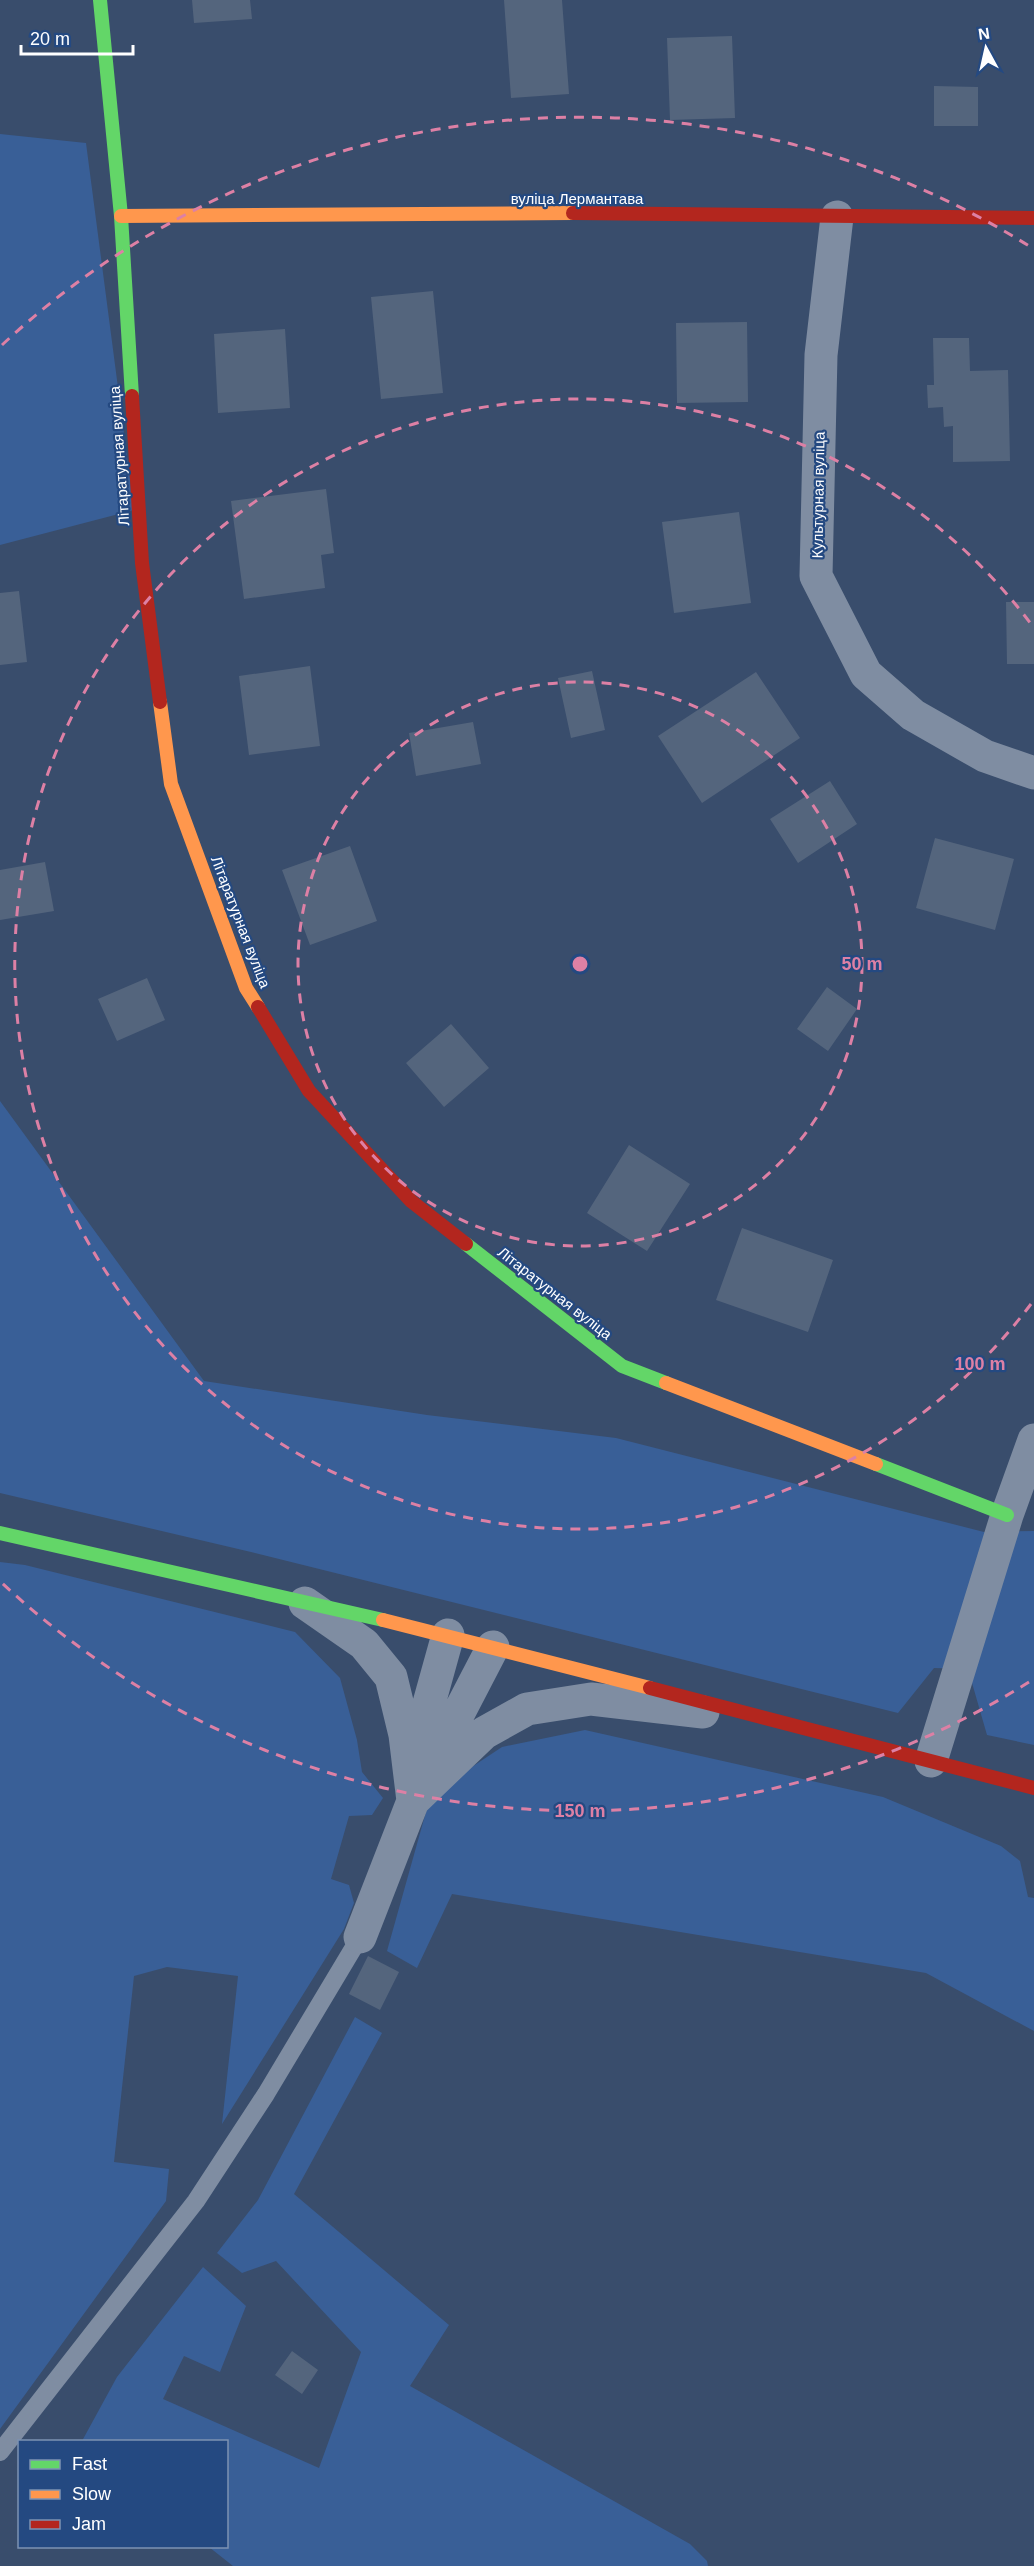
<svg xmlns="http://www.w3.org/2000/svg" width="1034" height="2566" font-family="Helvetica,sans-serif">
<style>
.green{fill:#395f97}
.building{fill:#54657d}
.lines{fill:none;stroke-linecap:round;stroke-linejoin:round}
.lane{stroke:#7f8da2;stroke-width:18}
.street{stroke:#7f8da2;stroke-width:33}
.fast{stroke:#63d668;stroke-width:14}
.slow{stroke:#ff974d;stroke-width:14}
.jam{stroke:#b3261e;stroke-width:14}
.ring{fill:none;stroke:#dd80a5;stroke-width:3;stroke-dasharray:10 8}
.labels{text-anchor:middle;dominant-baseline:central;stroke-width:4.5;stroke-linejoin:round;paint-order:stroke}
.street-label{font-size:15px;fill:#fff;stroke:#244981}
.centre{fill:#dd80a5;stroke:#244981;stroke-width:3}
.ring-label{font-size:18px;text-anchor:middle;font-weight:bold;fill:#dd80a5;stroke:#244981;stroke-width:4.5;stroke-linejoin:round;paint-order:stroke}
</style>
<rect width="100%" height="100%" fill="#394d6c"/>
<path class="green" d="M0,134l86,9 48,367 -134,35z
M0,1101l204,280 223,34 189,23 368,94 50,-1v214l-47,-10 -19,-66 -34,-1 -36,45 -647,-161 -251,-59z
M0,1562l25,3 270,67 45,46 17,62 5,32 21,26 -11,17 -23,1 -18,63 18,6 5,18 -10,26 -122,195 16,-148 -71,-9 -33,9 -20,186 55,7 -3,32 -166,228z
M585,1730l298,67 118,49 19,15 8,36 6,1v133l-108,-58 -474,-79 -35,74 -30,-17 44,-157 71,-47z
M355,2017l27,16 -88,161 155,131 -39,61 280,158 17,17 1,5h-475l-24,-19 17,-1v-104l-144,-1 35,-64 86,-110 43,39 -26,66 -36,-16 -21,43 156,69 42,-116 -85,-91 -34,12 -25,-20 41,-53z"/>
<path class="building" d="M192,0h58l2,19 -58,4z
M504,0h58l7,94 -58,4z
M732,36l3,82 -65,2 -3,-82z
M934,86l44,1v39h-44z
M433,291l10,102 -62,6 -10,-102z
M747,322l1,80 -71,1 -1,-80z
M285,329l5,79 -72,5 -4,-79z
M933,338h36l1,33 38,-1 2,91 -57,1v-36l-9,1 -1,-20 -15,1 -1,-23h7z
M326,489l8,64 -13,2 4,33 -81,11 -13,-98z
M739,512l12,91 -77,10 -12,-91z
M19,591l8,71 -27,3v-72z
M1006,602h28v62h-27z
M310,666l10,80 -71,9 -10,-79z
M592,671l13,59 -34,8 -13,-60z
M756,672l44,66 -98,65 -44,-67z
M473,722l8,42 -65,12 -7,-43z
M830,781l27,43 -59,39 -28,-44z
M935,838l79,21 -19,71 -79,-22z
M350,846l27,75 -67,24 -28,-75z
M45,862l9,49 -54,9v-50z
M147,978l18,42 -48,21 -19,-42z
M827,987l30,22 -29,42 -31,-22z
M451,1024l38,44 -45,39 -38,-44z
M629,1145l61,39 -43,67 -60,-38z
M742,1228l91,32 -25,72 -92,-32z
M368,1956l31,16 -19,38 -31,-16z
M292,2351l26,19 -16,24 -27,-19z"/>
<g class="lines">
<path class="lane" d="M0,2452l196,-251 70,-107 94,-157"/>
<path class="street" d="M837,217l-16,138 -5,221 50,98 47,41 72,41 49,17
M305,1603l59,41 27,33 14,58 8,66
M931,1761l76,-246 27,-75
M417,1764l1,-21 30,-108
M413,1801l71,-68 43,-24 64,-10 112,13
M360,1937l53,-136 80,-154"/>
<path class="fast" d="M100,0l21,216 11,180
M466,1244l156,122 44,17
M876,1464l131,51
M0,1533l383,87"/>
<path class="slow" d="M121,216l452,-3
M160,702l11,82 75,204 12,19
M666,1383l210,81
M383,1620l267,68"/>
<path class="jam" d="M573,213l461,5
M132,396l10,167 18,139
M258,1007l51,84 102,110 55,43
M650,1688l384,100"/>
</g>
<g class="ring">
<circle cx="580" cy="964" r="282"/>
<path d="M1031 1304A565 565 0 1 1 1031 624"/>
<path d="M1029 1682A847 847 0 0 1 2 1583M2 345A847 847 0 0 1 1029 246"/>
</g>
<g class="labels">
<g class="street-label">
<text x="577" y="198">вуліца Лермантава</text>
<text transform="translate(119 456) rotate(-94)">Літаратурная вуліца</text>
<text transform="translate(818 495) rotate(-89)">Культурная вуліца</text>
<text transform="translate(241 922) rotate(69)">Літаратурная вуліца</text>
<text transform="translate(555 1293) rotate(38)">Літаратурная вуліца</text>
</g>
</g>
<circle cx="580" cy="964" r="9" class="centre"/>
<g class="ring-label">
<text x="862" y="970">50 m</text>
<text x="980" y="1370">100 m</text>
<text x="580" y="1817">150 m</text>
</g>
<rect x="18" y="2440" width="210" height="108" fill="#244981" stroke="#7c92b3" stroke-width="1.5"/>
<rect x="30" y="2460" width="30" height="9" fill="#63d668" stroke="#7c92b3" stroke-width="1.5"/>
<text x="72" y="2470" font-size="18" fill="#ffffff">Fast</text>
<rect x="30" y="2490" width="30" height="9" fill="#ff974d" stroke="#7c92b3" stroke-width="1.5"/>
<text x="72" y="2500" font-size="18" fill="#ffffff">Slow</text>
<rect x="30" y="2520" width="30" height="9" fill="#b3261e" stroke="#7c92b3" stroke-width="1.5"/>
<text x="72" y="2530" font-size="18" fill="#ffffff">Jam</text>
<g transform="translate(986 48) rotate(352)" stroke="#244981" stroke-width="4.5" paint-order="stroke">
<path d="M0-4.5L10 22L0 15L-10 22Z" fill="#ffffff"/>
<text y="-9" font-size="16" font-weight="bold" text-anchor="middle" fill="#ffffff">N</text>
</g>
<path d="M21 45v9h112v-9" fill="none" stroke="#ffffff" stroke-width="3"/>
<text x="30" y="45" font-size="18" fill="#ffffff" stroke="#244981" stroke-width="4.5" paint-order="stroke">20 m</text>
</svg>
